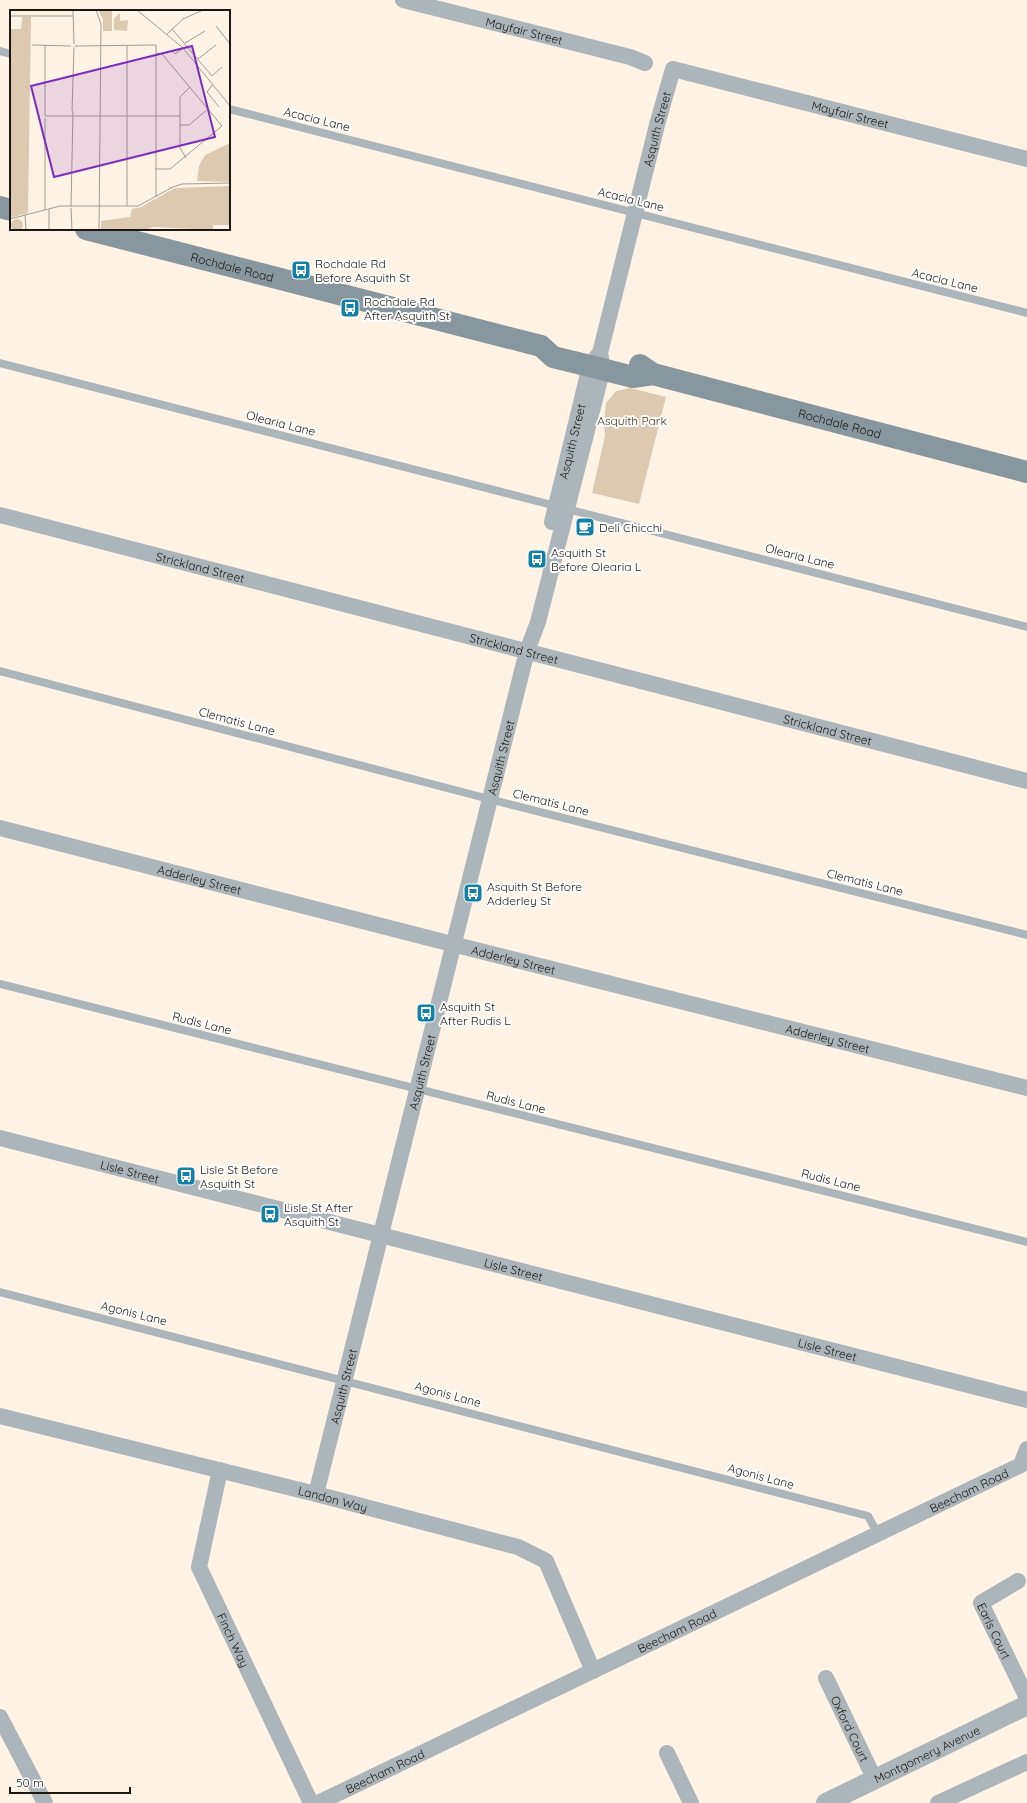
<svg xmlns="http://www.w3.org/2000/svg" width="1027" height="1803" font-family="Quicksand,sans-serif">
<style>
.green{fill:#ddc9af}
.lines{fill:none;stroke-linecap:round;stroke-linejoin:round}
.service{stroke:#abb5ba;stroke-width:8}
.minor{stroke:#abb5ba;stroke-width:16}
.tertiary{stroke:#abb5ba;stroke-width:20}
.secondary{stroke:#88969d;stroke-width:22}
.labels{text-anchor:middle;dominant-baseline:central;stroke-width:4;stroke-linejoin:round;paint-order:stroke}
.street-label{font-size:12px;fill:#1c1710;stroke:#fff}
.poi-label{font-size:12px;fill:#1c1710;stroke:#fff;text-anchor:start}
.park-label{font-size:12px;fill:#4a3312;stroke:#fff}
.inset-road{fill:none;stroke:#a49b90;stroke-width:1}
.view{fill:#7b2cbf;fill-opacity:0.15;stroke:#7b2cbf;stroke-width:2}
.inset-edge{fill:none;stroke:#1c1710;stroke-width:2}
</style>
<rect width="100%" height="100%" fill="#fff3e5"/>
<path class="green" d="M630,388l36,9 -27,107 -47,-11 13,-57 -1,-13 2,-20 10,-12z"/>
<g class="lines">
<path class="service" d="M0,51l11,3
M229,109l798,204
M0,363l556,143
M567,509l460,118
M0,671l489,128 538,136
M0,984l1027,258
M0,1292l868,224 10,18"/>
<g class="minor">
<path id="s1" d="M403,0l227,57 15,6"/>
<path id="s2" d="M0,515l1027,266"/>
<path id="s3" d="M552,522l38,-156 10,-13 58,-232 15,-52 354,90"/>
<path id="s4" d="M0,828l452,116 575,144"/>
<path id="s5" d="M0,1138l1027,262"/>
<path id="s6" d="M0,1416l316,78 202,53 28,14 47,110"/>
<path id="s7" d="M220,1470l-21,97 112,236"/>
<path id="s8" d="M316,1494l211,-843 11,-29 65,-254 -3,-15"/>
<path id="s9" d="M1018,1581l-37,22 46,95"/>
<path id="s10" d="M826,1678l49,102"/>
<path d="M0,1717l45,86"/>
<path d="M667,1753l24,50"/>
<path id="s11" d="M318,1803l703,-338 6,-16"/>
<path d="M938,1803l89,-41"/>
</g>
<path class="tertiary" id="s12" d="M826,1803l201,-98"/>
<g class="secondary">
<path d="M0,207l11,3"/>
<path id="s13" d="M86,229l455,117 12,11 37,9 43,11 20,-3"/>
<path id="s14" d="M640,365l13,9 374,98"/>
</g>
</g>
<defs>
<symbol id="bus-square" viewBox="-11 -11 22 22"><rect x="-9" y="-9" width="18" height="18" rx="4" fill="#1280a8" stroke="#fff"/><path d="M-5-6H5V4H4V6H2V4H-2V6H-4V4H-5ZM-3.5-4V0h7V-4ZM-3.5 1.2v1.5H-2V1.2ZM2 1.2v1.5H3.5V1.2Z" fill="#fff"/></symbol>
<symbol id="cafe-square" viewBox="-11 -11 22 22"><rect x="-9" y="-9" width="18" height="18" rx="4" fill="#1280a8" stroke="#fff"/><path d="M-5.5-4.5H6V0H3Q3 3.5 0 3.5H-2.5Q-5.5 3.5-5.5 0ZM3-3.2v2h1.7v-2ZM-6 4.5H4V6H-6Z" fill="#fff"/></symbol>
</defs>
<g fill-rule="evenodd">
<use href="#bus-square" x="290" y="259" width="22" height="22"/>
<use href="#bus-square" x="339" y="297" width="22" height="22"/>
<use href="#cafe-square" x="574" y="516" width="22" height="22"/>
<use href="#bus-square" x="526" y="548" width="22" height="22"/>
<use href="#bus-square" x="462" y="882" width="22" height="22"/>
<use href="#bus-square" x="415" y="1002" width="22" height="22"/>
<use href="#bus-square" x="175" y="1165" width="22" height="22"/>
<use href="#bus-square" x="259" y="1203" width="22" height="22"/>
</g>
<g class="labels">
<g class="street-label">
<text stroke="none"><textPath href="#s1" startOffset="125">Mayfair Street</textPath></text>
<text stroke="none"><textPath href="#s3" startOffset="653">Mayfair Street</textPath></text>
<text transform="translate(317 119) rotate(14)">Acacia Lane</text>
<text stroke="none"><textPath href="#s3" startOffset="408">Asquith Street</textPath></text>
<text transform="translate(631 199) rotate(14)">Acacia Lane</text>
<text stroke="none"><textPath href="#s13" startOffset="151">Rochdale Road</textPath></text>
<text transform="translate(945 280) rotate(14)">Acacia Lane</text>
<text transform="translate(281 423) rotate(14)">Olearia Lane</text>
<text stroke="none"><textPath href="#s14" startOffset="209">Rochdale Road</textPath></text>
<text stroke="none"><textPath href="#s3" startOffset="83">Asquith Street</textPath></text>
<text transform="translate(800 556) rotate(14)">Olearia Lane</text>
<text stroke="none"><textPath href="#s2" startOffset="207">Strickland Street</textPath></text>
<text stroke="none"><textPath href="#s2" startOffset="531">Strickland Street</textPath></text>
<text transform="translate(237 721) rotate(15)">Clematis Lane</text>
<text stroke="none"><textPath href="#s2" startOffset="855">Strickland Street</textPath></text>
<text stroke="none"><textPath href="#s8" startOffset="759">Asquith Street</textPath></text>
<text transform="translate(551 802) rotate(14)">Clematis Lane</text>
<text stroke="none"><textPath href="#s4" startOffset="206">Adderley Street</textPath></text>
<text transform="translate(865 882) rotate(14)">Clematis Lane</text>
<text stroke="none"><textPath href="#s4" startOffset="530">Adderley Street</textPath></text>
<text transform="translate(202 1023) rotate(14)">Rudis Lane</text>
<text stroke="none"><textPath href="#s4" startOffset="854">Adderley Street</textPath></text>
<text stroke="none"><textPath href="#s8" startOffset="435">Asquith Street</textPath></text>
<text transform="translate(516 1102) rotate(14)">Rudis Lane</text>
<text stroke="none"><textPath href="#s5" startOffset="134">Lisle Street</textPath></text>
<text transform="translate(831 1180) rotate(14)">Rudis Lane</text>
<text stroke="none"><textPath href="#s5" startOffset="530">Lisle Street</textPath></text>
<text transform="translate(134 1313) rotate(14)">Agonis Lane</text>
<text stroke="none"><textPath href="#s5" startOffset="854">Lisle Street</textPath></text>
<text stroke="none"><textPath href="#s8" startOffset="111">Asquith Street</textPath></text>
<text transform="translate(448 1394) rotate(15)">Agonis Lane</text>
<text transform="translate(761 1476) rotate(15)">Agonis Lane</text>
<text stroke="none"><textPath href="#s11" startOffset="722">Beecham Road</textPath></text>
<text stroke="none"><textPath href="#s6" startOffset="343">Landon Way</textPath></text>
<text stroke="none"><textPath href="#s11" startOffset="398">Beecham Road</textPath></text>
<text stroke="none"><textPath href="#s9" startOffset="74">Earls Court</textPath></text>
<text stroke="none"><textPath href="#s7" startOffset="180">Finch Way</textPath></text>
<text stroke="none"><textPath href="#s10" startOffset="56">Oxford Court</textPath></text>
<text stroke="none"><textPath href="#s12" startOffset="112">Montgomery Avenue</textPath></text>
<text stroke="none"><textPath href="#s11" startOffset="74">Beecham Road</textPath></text>
</g>
<g class="poi-label">
<text x="315" y="263">Rochdale Rd<tspan x="315" dy="14">Before Asquith St</tspan></text>
<text x="364" y="301">Rochdale Rd<tspan x="364" dy="14">After Asquith St</tspan></text>
<text x="599" y="527">Deli Chicchi</text>
<text x="551" y="552">Asquith St<tspan x="551" dy="14">Before Olearia L</tspan></text>
<text x="487" y="886">Asquith St Before<tspan x="487" dy="14">Adderley St</tspan></text>
<text x="440" y="1006">Asquith St<tspan x="440" dy="14">After Rudis L</tspan></text>
<text x="200" y="1169">Lisle St Before<tspan x="200" dy="14">Asquith St</tspan></text>
<text x="284" y="1207">Lisle St After<tspan x="284" dy="14">Asquith St</tspan></text>
</g>
<g class="park-label">
<text x="632" y="420">Asquith Park</text>
</g>
</g>
<g transform="translate(10 10)">
<rect width="220" height="220" fill="#fff3e5"/>
<path d="M88,0h14v21h-9v-12zM110,3v8l8,-1 -1,11 -13,-1v-12zM12,7h9l-3,196 -18,5v-189h11zM220,133v39l-33,-1 2,-15 6,-11zM220,176v39h-17v5l-59,-3 -10,3h-43v-9l29,-4 2,-8 9,-2 34,-19zM1 215a6 6 0 1 1 12 0a6 6 0 1 1-12 0Z" fill="#ddc9af"/>
<path class="inset-road" d="M63,0l1,34M86,0l5,14 -2,206M127,0l46,38 47,58M0,6h63M206,16l14,18M162,19l40,47 10,-9M157,24l16,-15 20,-9M175,33l20,-12M22,35l39,1M35,35v71h135M65,36l81,-1v152M162,41l3,3 8,-6M188,49l18,-14M203,74l-6,8 12,15M62,101l2,-64M170,115h9l19,-16M176,148l-6,-10v-51l10,-10M145,159h15l52,-43 -60,-72 -6,-1M160,178l12,-4 48,-1M117,196v-161M61,197l2,-96M61,198l1,22M39,199v21M35,200v-92M15,205l1,15M0,209l50,-13h78l33,-18"/>
<path class="view" d="M182,36l23,91 -161,40 -23,-91z"/>
<rect width="220" height="220" class="inset-edge"/>
</g>
<path d="M10 1787v6h120v-6" fill="none" stroke="#1c1710" stroke-width="2"/>
<text x="16" y="1787" font-size="12" fill="#1c1710" stroke="#ffffff" stroke-width="3" paint-order="stroke">50 m</text>
</svg>
